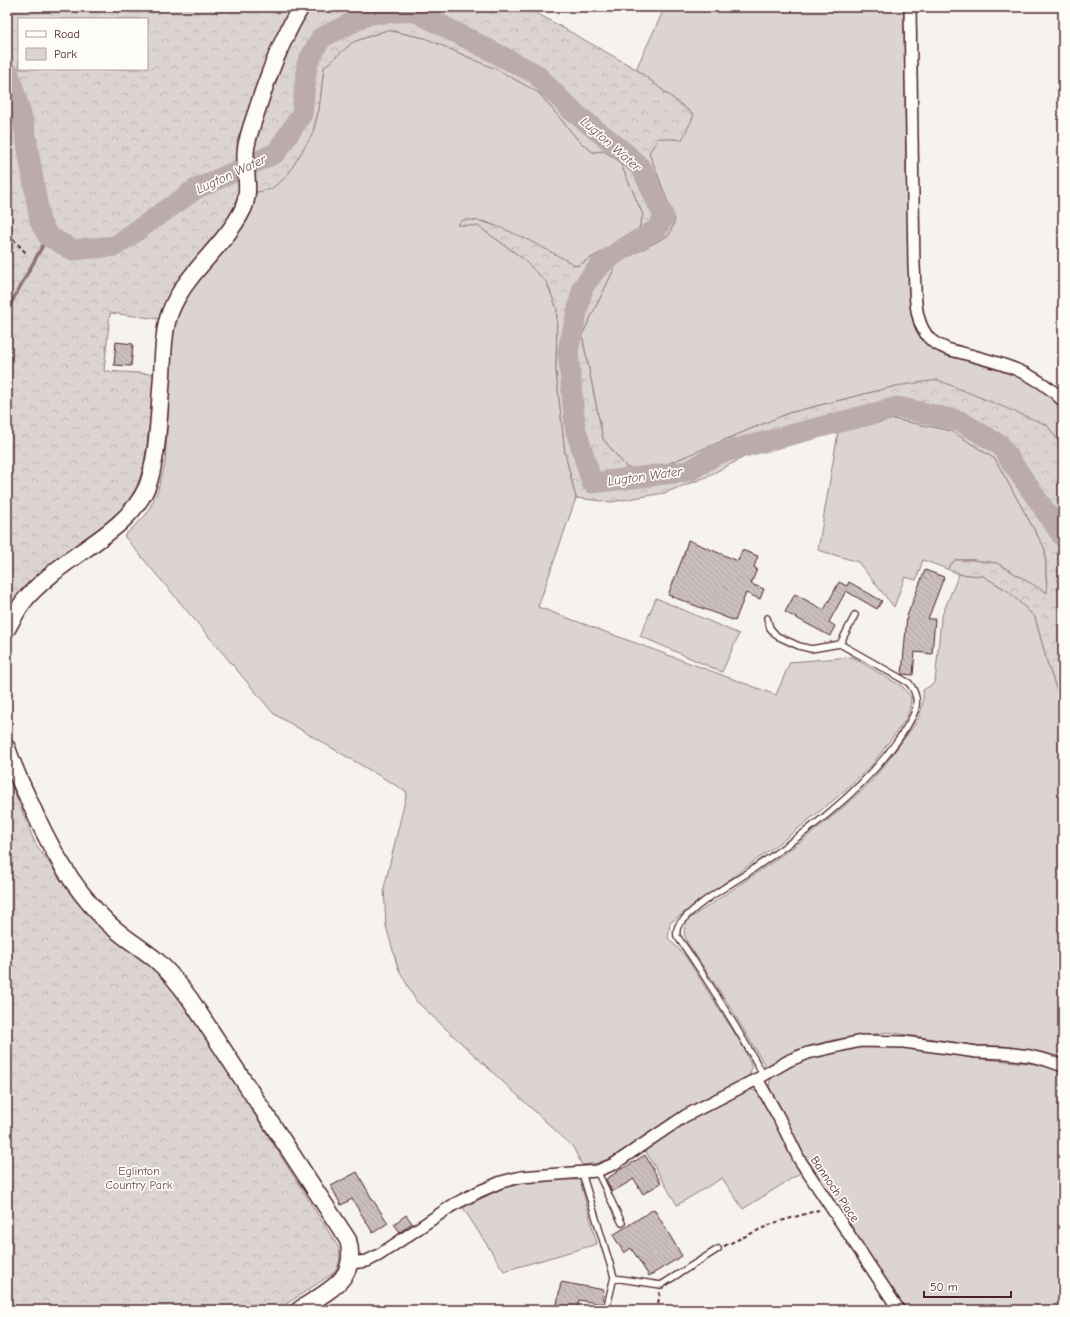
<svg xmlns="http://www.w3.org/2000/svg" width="1070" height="1317" font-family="'Comic Neue',sans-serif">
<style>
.green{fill:#dcd4d2;stroke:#937a7e}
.forest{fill:url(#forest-crowns);stroke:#937a7e;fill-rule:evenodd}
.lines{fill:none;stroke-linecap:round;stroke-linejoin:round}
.stream{stroke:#8e7378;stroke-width:3.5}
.river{stroke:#bbabac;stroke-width:21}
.building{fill:url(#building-back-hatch);stroke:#4a1f2b}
.lane-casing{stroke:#4a1f2b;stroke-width:8}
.street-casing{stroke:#4a1f2b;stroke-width:14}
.secondary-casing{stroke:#4a1f2b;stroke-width:19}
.path{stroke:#4a1f2b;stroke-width:2;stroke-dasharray:4 3;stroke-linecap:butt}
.lane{stroke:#fdfcf7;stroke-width:5.5}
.street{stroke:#fdfcf7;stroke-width:11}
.secondary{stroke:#fdfcf7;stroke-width:16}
.labels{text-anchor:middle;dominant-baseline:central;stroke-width:3.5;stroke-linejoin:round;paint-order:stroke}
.park-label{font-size:12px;fill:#6e4c55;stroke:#fdfcf7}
.street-label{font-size:12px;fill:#4a1f2b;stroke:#fdfcf7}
.water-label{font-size:13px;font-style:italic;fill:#725058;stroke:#fdfcf7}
</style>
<defs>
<pattern id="forest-crowns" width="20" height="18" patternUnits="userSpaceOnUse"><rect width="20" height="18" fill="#dcd4d2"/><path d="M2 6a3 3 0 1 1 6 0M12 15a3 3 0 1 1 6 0" fill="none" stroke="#beb6b4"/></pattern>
<pattern id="building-back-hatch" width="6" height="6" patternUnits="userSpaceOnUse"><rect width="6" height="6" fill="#cbbfbe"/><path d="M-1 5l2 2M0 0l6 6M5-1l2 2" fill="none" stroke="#b0a4a3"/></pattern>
</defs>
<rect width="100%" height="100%" fill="#f6f3ef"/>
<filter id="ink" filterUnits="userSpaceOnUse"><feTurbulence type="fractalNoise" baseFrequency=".025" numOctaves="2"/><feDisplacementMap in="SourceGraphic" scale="8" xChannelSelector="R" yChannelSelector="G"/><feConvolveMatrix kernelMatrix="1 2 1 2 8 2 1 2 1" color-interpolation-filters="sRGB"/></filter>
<g filter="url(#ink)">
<path class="green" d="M665,7h239l2,163 5,130 3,26 8,14 15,10 21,8 64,19 19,11 18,14 4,5v41l-16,-23 -151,-39 -107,27 -136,57 -26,-2 -24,-29 -21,-104 35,-72 52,-28 6,-15 -26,-67 9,-15 36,-23 -58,-46z
M387,30l38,8 75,33 39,22 40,48 14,11 11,-1 16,11 23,53 -5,16 -61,35 -54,-28 -39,-17 -27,3 21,2 43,31 26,26 10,26 -1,62 9,82 11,45 -38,109 238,88 14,-33 62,-5 51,30 8,10 -1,12 -4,10 -35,47 -36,33 -49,39 -116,85 -2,15 18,19 58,91 8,20 -3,8 -55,29 -32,19 -49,33 -15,6 -16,2 -9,-18 -157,-146 -18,-33 -12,-42 -2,-38 23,-96 -133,-78 -150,-178 22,-21 11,-22 8,-29 7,-125 6,-25 11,-22 64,-99 59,-58 7,-26 5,-42 29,-25z
M894,419l58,12 43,28 50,90 2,45 -50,-31 -24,-3h-18l-8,9 -24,-9 -7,20 -11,-3 -11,30 -36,-45 -40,-12 20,-118z
M959,574l24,2 25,15 27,26 13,48 15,43v350l-13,-4 -21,-4 -26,-4h-24l-91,-14 -55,8 -37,10 -30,17 -39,-65 -40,-60c-4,-9 -4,-14 2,-23 58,-40 119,-78 170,-126 16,-14 29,-32 41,-49 15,-20 24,-28 23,-54l12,-7 6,-65z
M656,598l83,36 -17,38 -82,-36z
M904,1046l69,12 65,6 25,8v238h-157l-93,-138 -24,-41 -19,-40c-1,-5 -1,-10 2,-14 14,-16 65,-28 86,-30 15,-2 31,-1 46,-1z
M750,1089l10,4 42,79 -59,37 -21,-31 -45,27 -32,-55 35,-26z
M554,1179l26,1 17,64 -93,27 -41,-63 45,-23 25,-5z"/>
<path class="forest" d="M7,7h287l-41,91 -16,43 3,55 -6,16 -37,48 -16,16 -21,43 -50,-6 -6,58 52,3 -9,71 -4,23 -6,18 -7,14 -13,16 -41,29 -34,27 -35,42zM19,19h128v50h-128z
M306,7h220l110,62 58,46 -12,25 -24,-2 -9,15 26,67 -6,15 -52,28 -35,72 21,104 24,29 26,2 136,-57 107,-27 42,-6 109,45 16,23v260l-15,-43 -13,-48 -27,-26 -25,-15 -24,-2 -12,-5 8,-9h18l24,3 50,30 -2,-44 -50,-90 -43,-28 -58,-12 -140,33 -50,26 -40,15 -53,9 -35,-4 -11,-45 -9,-82 1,-62 -10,-26 -26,-26 -43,-31 -21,-1c2,-2 5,-5 8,-5 27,-3 87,33 112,46l61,-35 5,-16 -23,-53 -16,-11 -11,1 -14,-11 -40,-48 -39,-22 -75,-33 -38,-8 -34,12 -29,25 -5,42 -7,26 -25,41 -16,13 -18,4 -2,-41 26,-80z
M7,773l28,70 36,51 30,34 39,30 25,22 29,38 143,227c5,11 3,17 -2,27l-58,38h-270z"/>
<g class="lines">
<path class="stream" d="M10,305l38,-69"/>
<path class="river" d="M7,72l2,2 15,51 16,96 8,15 25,14 42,-4 81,-57 80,-36 26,-39 5,-50 14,-26 48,-24 45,-3 122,63 35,36 53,42 18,17 22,48 -7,12 -35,20 -23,17 -16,21 -15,63 7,77 17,56 97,-12 28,-17 181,-47 62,14 40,24 63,92"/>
</g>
<path class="building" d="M116,342l17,2 -2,22 -17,-1z
M688,540l50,21 4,-11 16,6 -4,11 3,2 -6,15 13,5 -4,10 -14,-6 -11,28 -67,-26 15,-38z
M925,570l19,7 -16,42h7l-3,35 -17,-2 -2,23 -11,-1 5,-58z
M839,582l8,4 2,-4 33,19 -5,8 -31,-18 -17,31 6,4 -5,10 -45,-24 10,-18 29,16z
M645,1155l16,28 -18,11 -9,-15 -22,13 -6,-13z
M357,1172l14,25 17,26 -15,10 -21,-34 -11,6 -10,-19z
M654,1209l28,47 -33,20 -18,-28 -7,5 -11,-18z
M406,1215l6,8 -12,9 -6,-8z
M561,1282l43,8 -2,14 -23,-4 -2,10h-21z"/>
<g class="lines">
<defs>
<path id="lane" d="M767,618l3,10 7,8 22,10 12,3 29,-5 15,-29
M763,1074c-27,-48 -54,-93 -86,-138 -1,-6 1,-12 6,-16 17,-19 45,-34 66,-48 56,-39 112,-78 151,-135 12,-18 25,-34 9,-54l-69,-39
M597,1171l25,52
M582,1173l32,104 -8,33
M614,1278l47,7 57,-36"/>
<path id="street" d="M910,7l4,259c2,23 -2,56 17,74 4,4 10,6 16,9 41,11 86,19 116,52
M757,1079l21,37 21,43 100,151
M351,1263l16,-2 12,-6 74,-50 25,-13 23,-10 20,-5 76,-6 17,-7 71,-48 72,-37 33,-19 18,-7 53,-12 43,1 73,10 28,1 25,3 16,4 17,6"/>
<path id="secondary" d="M7,629c5,-9 10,-19 17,-28 9,-12 22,-22 34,-32 31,-25 72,-44 89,-82 5,-12 7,-26 9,-39 3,-24 4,-48 6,-72 1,-18 1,-36 5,-54 12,-46 56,-72 76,-113 9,-20 0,-40 3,-61 2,-13 7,-26 11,-38 11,-35 25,-71 44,-103
M7,748c6,17 13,34 21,50 19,44 42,87 76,121 15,16 35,27 52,41 14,12 24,25 34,39l158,241c11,40 -21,51 -49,70"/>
</defs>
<use href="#lane" class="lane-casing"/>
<use href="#street" class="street-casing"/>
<use href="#secondary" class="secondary-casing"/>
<path class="path" d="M7,236l5,2 14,15
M724,1246l50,-23 45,-13
M657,1310l3,-18"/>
<use href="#lane" class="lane"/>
<use href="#street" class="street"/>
<use href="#secondary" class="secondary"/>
</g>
</g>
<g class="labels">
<g class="park-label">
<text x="139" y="1171">Eglinton<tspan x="139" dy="14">Country Park</tspan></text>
</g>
<g class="street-label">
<text transform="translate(835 1189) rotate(56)">Bannoch Place</text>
</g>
<g class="water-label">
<text transform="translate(611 144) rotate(41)">Lugton Water</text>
<text transform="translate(231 174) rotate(-25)">Lugton Water</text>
<text transform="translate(645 476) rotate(-8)">Lugton Water</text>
</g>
</g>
<rect width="1070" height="1317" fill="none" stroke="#fdfcf7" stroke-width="24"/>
<rect x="12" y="12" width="1046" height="1293" fill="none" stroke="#4a1f2b" stroke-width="1.5" filter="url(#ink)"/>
<rect x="18" y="18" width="130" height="52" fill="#fdfcf7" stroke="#b5a4a5"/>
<rect x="26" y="31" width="20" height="6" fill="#fdfcf7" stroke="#b5a4a5"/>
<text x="54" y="38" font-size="12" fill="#4a1f2b">Road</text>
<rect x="26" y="48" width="20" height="12" fill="#dcd4d2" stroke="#b5a4a5"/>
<text x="54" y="58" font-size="12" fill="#4a1f2b">Park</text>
<path d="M924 1291v6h87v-6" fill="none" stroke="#4a1f2b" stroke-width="2"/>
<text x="930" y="1291" font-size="12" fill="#4a1f2b" stroke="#fdfcf7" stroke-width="3" paint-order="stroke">50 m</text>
</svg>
